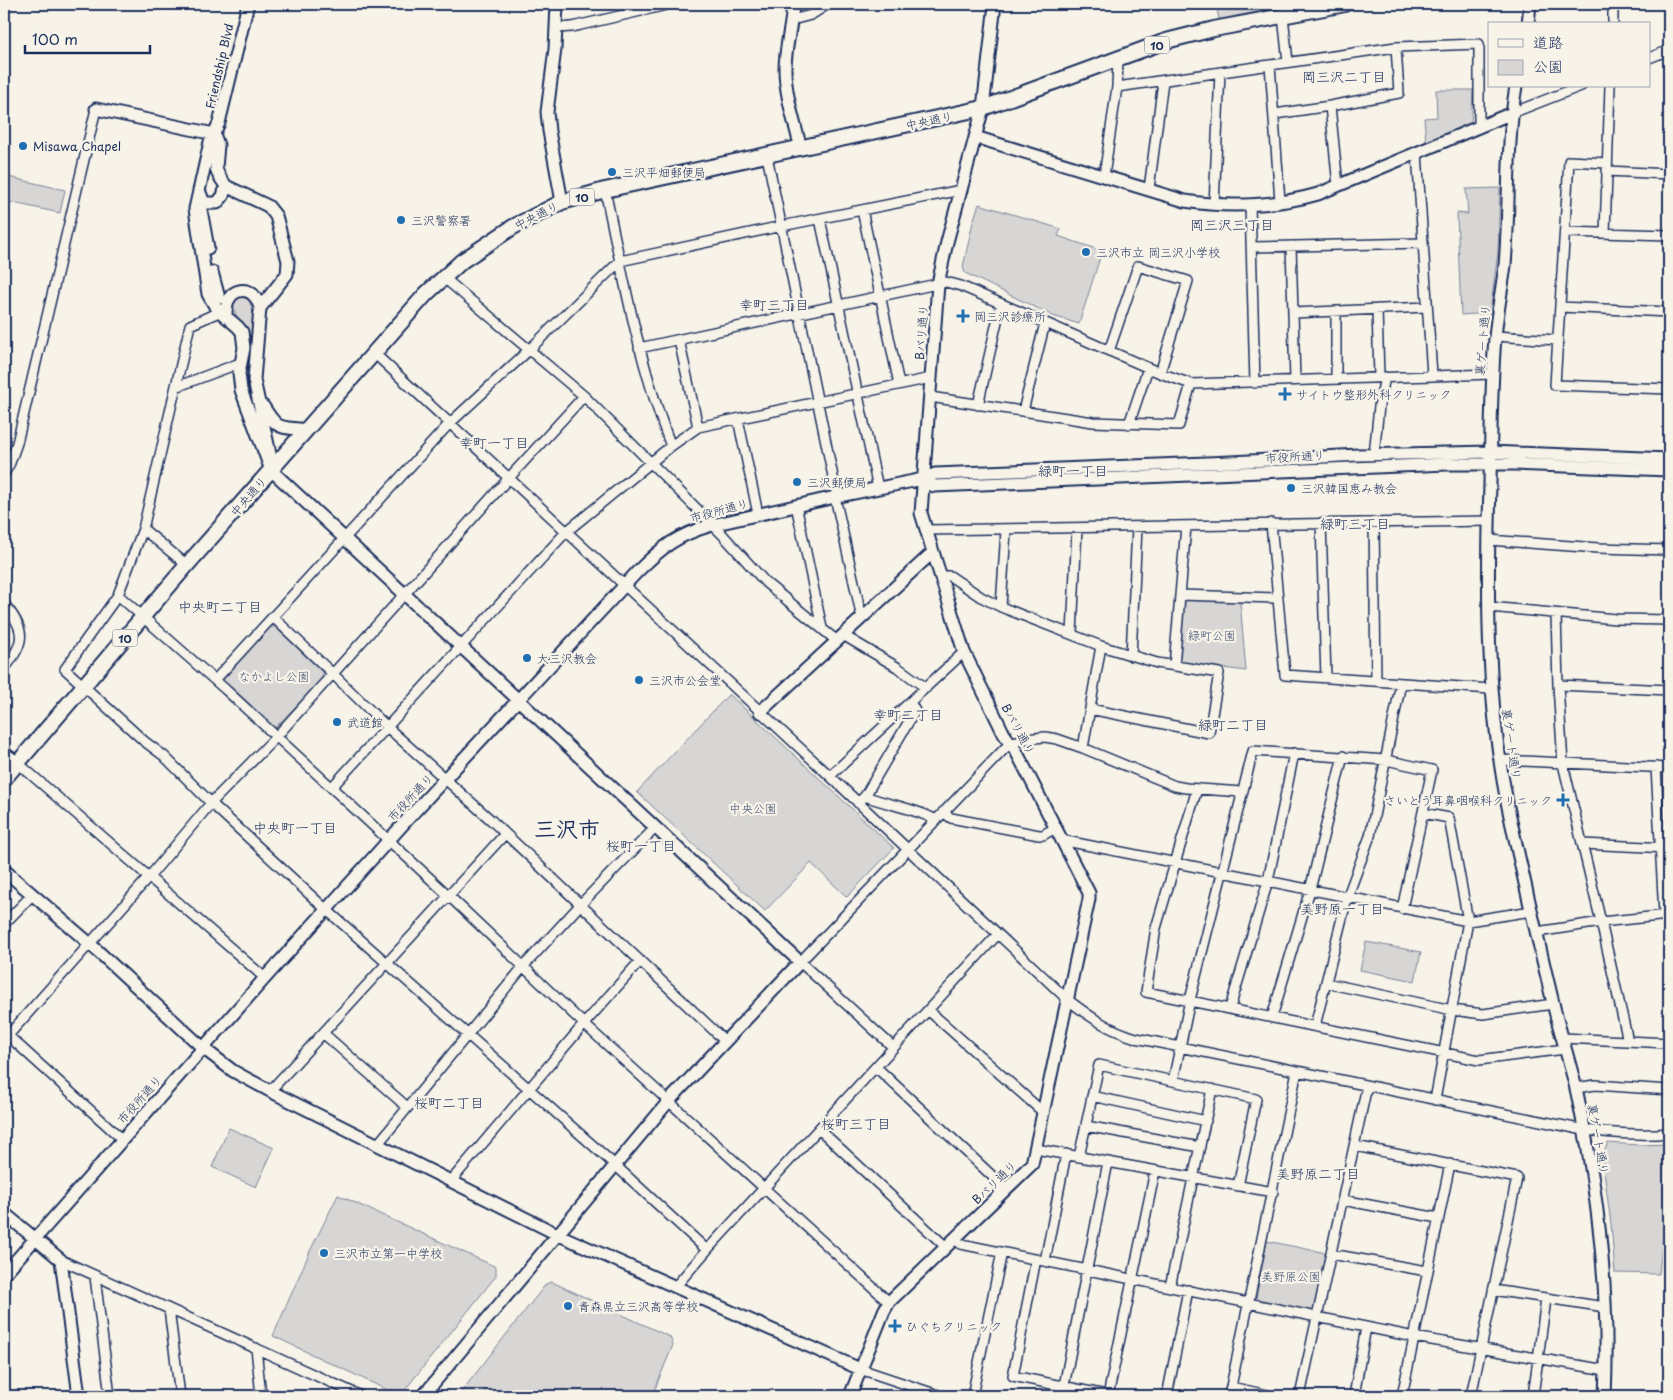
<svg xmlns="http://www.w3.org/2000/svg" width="1673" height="1400" font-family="'Playpen Sans','Klee One',sans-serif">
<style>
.green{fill:#d7d6d4;stroke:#798299}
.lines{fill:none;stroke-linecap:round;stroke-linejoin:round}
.minor-casing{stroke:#1b2f5e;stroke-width:12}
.tertiary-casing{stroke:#1b2f5e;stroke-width:15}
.primary-casing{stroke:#1b2f5e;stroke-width:18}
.minor{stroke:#f7f3e8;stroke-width:9}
.tertiary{stroke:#f7f3e8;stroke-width:11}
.primary{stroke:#f7f3e8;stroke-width:14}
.poi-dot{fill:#1f6fb2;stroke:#f7f3e8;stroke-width:2}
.labels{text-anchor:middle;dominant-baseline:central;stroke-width:4.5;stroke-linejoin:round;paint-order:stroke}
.shield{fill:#f7f3e8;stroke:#5d6a87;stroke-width:1}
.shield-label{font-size:11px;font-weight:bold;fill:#1b2f5e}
.street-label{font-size:12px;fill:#1b2f5e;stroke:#f7f3e8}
.poi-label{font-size:12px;fill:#1b2f5e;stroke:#f7f3e8;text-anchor:start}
.park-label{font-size:12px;fill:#415076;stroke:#f7f3e8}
.neighbourhood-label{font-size:14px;fill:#1b2f5e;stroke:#f7f3e8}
.town-label{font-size:22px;font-weight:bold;fill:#1b2f5e;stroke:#f7f3e8}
</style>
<rect width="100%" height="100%" fill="#f7f3e8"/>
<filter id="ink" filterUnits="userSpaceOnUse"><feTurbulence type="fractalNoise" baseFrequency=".02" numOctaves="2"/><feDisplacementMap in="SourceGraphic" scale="10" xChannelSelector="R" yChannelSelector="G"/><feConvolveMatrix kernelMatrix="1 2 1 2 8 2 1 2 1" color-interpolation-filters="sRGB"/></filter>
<g filter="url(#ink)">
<path class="green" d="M1216,4h83l-1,3 -75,14 -4,-2z
M1436,90h37l-2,35 -45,18 -2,-25 13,-1z
M4,176l61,14 -5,23 -56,-12z
M1500,188l-2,64 -8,61 -29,2 -4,-102 11,1 -2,-25z
M979,204l82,25 -3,7 44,15 -23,73 -26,-8 -88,-43 -2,-6 10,-45z
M242,296l7,4 5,14 -5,65 17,61 -23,-62 4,-46 -11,-17 -3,-11 2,-5z
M1183,600l57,1 6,70 -68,-9z
M270,627h5l48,46v5l-48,50h-3l-50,-45 1,-3z
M729,694l165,154 -47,49 -36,-34 -46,48 -128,-119z
M1366,942l55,10 -6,29 -55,-11z
M229,1128l45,20 -18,39 -44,-20z
M1608,1143l31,2 30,-1v39l-10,91 -44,-1 -4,-49 -9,-68z
M338,1195l158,72v9l-96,120 -127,-60 38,-87z
M1267,1241l59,12 -13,58 -57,-12z
M552,1282l118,55 3,8 -21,51h-194l88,-112z"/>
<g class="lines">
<defs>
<path id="minor" d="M1283,16l5,46
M792,20l19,-5 17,-11
M1613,24v-20
M556,28l16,-1 99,-23
M1649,58l20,-8
M1270,65l10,136
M1117,87l279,-40 83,-3v83
M1330,106l8,80
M1512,113l69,-27
M1275,114l55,-8 69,-13 -3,-46
M1417,153l15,222
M767,156l70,340
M1607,163l-38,-2 -14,224 114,4
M1607,171l62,3
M1104,176l13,-89 1,-29
M1149,189l14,-108
M605,190c18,86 34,174 66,256l27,-19 233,-49
M1250,204l5,179
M1214,205l6,-133
M862,210l37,174
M820,219l58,269
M1565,232l104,3
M1605,233l5,-147
M1291,246l4,134
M1252,247l171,-4
M443,277l141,119
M1560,307l109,5
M1377,309l2,68
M1336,311v68
M1293,313l134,-6
M1495,336l62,4
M679,340l19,87
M639,348l307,-66 15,4 199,87 31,11 302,-10
M1109,351l29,-85 50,15 -28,92
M374,353l456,423 238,224c24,18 39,29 68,38l161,33 -68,325
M176,387l64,-24
M930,397l163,25 86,3 12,-41
M978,405l23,-101
M1023,411l22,-88
M738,419l20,95
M1129,424l19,-56
M1374,455l5,-49 6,-29
M4,474l6,-11 7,-20 79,-334
M835,497l27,121
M796,505l26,123
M1374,522l2,159
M1271,523l14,152 206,14
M1321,523l5,154
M143,529l-25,66 -53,74 79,72 20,15 47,47 108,100 296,262 92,85 291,-316
M926,530l563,-9
M1489,540l109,8 71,2
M187,565l-44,-36 47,-204 29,-13
M940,576h10l31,21 20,10 100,39 56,17 62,10 -10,60 -119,-24
M118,595l108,95 223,206 135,128 305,278
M1180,595l96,3
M4,604c22,26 22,38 0,65
M1001,607l5,-77
M1489,607l127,12 53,1
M1556,614l2,71 5,79 38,158 27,119
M273,617l60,57 54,53 104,93 234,221
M1072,634l5,-106
M843,635l54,32 29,21
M1131,656l6,-129
M1174,666l12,-140
M215,680l234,-256 80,-74 91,-89 162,-35 179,-36
M1558,685l111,5
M1083,748l18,-102
M1500,760l169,8
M18,763l247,215
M1656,767l8,148
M830,776l134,-124
M332,787l234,-255 105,-86
M1197,789l-41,139 -10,64 333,68 86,-11
M865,796c23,9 50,12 71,24
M858,803l7,-7 50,-85 -5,-9
M943,812l8,6 88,17h4l12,-7
M1423,813l26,5 19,103 -33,179
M1061,840l407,81 64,-10
M1582,844l87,4
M4,924l28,-29
M1537,932l64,-10 68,-7
M1326,983l126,27 31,4 70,-10
M1230,1008l38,-127 26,-128
M928,1010l116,103
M1272,1017l38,-127 33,-134
M1315,1026l32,-128 23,-62 31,-153
M4,1032l118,107
M323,1033l84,74
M1562,1038l107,5
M4,1040l146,-164 61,-73 65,-66 232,-258 76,-83 138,138 44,49 71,58
M893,1047l-93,-85 210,-219 14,-4 21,-2 12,2 26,9 92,38 11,2 56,4
M876,1067l130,122
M1297,1071l287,59c28,3 57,6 85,3
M1173,1081l17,-81 63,-249 133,9 46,10 -30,139
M1576,1088l19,-3 74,5
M270,1091l235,-257
M1092,1096l114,25
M1086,1126l114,21
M819,1129l127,118
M377,1145l146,-178 57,-62 75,-77
M1355,1146l162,32 -46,218
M1036,1149l237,43
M1079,1157l20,-92 157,34 -18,87
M451,1181l133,-157 56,-63
M1343,1200l95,18
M955,1239l6,5 453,93 192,33
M1331,1254l96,17
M1036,1259l-23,117 98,20
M61,1260l300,136
M1045,1261l21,-107
M95,1277l15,119
M675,1287l32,-37
M1170,1287l42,-198
M1493,1290l112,17
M169,1309l11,87
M256,1348l5,48
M860,1369l81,27
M1064,1386l44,-224
M1231,1387l41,9
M972,1396l30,-144
M1108,1396l47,-225
M1167,1396l21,-106
M1300,1396l67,-310
M1354,1396l12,-69
M1402,1396l48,-232
M1533,1396l13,-97"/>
<path id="tertiary" d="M248,4l-29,119 -9,19 -15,67 13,85 8,14 22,19 4,5 2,16 -5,25 2,17 30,80 529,492 -132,140 -245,294
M557,4l-2,45 -8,63 2,19 13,71
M793,4c-1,22 -8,43 -8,65 0,25 10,55 16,80
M1528,24l2,-20
M1516,86c-10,59 -6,120 -11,179 -3,24 -8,48 -10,73 -4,48 -4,97 -5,146 -3,106 -4,213 17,318 14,67 30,134 46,201 7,30 17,59 24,90 21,99 33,202 28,303
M96,109l118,25
M214,134l4,11 -2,23 3,8 7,10 42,20 8,10 12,45 -1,13 -27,34 -6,72 16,74
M975,137l210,64c43,7 91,5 133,-7l194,-81
M199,190l5,13h13l6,-7 3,-10
M201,210l7,38
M212,272l7,26
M226,317c0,-5 0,-12 2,-16 5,-12 19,-14 27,-4 2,2 4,7 5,11
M263,406c16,26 16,20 44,24
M923,479l11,7 513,-22h67l155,6
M760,712l172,-159
M4,753l14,10
M4,870l85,73 114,105 30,23 37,20 289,144 301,134
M4,1213l57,47 18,136
M4,1274l261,-296 150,-167 222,-239c25,-25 40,-37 75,-47l123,-28 88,-18 12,-5 296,-12 127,-7 132,-3 179,7
M850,1396l34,-85 5,-9 143,-138 57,-265v-6l-73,-142 -12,-17 -40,-82 -43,-139 17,-229 9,-42 36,-134 12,-104"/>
<path id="primary" d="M4,779l183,-214 239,-271 36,-33 51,-34 49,-25 43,-12 378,-82 183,-67 48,-12 131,-25"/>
</defs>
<use href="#minor" class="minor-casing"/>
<use href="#tertiary" class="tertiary-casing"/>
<use href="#primary" class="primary-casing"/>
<use href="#minor" class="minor"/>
<use href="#tertiary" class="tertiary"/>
<use href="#primary" class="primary"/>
</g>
</g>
<g class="poi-dot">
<circle cx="23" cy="146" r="5"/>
<circle cx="612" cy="172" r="5"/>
<circle cx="401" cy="220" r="5"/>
<circle cx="1086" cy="252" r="5"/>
<path d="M960.5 308.5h5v5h5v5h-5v5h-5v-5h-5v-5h5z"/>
<path d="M1282.5 386.5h5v5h5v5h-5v5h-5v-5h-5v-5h5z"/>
<circle cx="797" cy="482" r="5"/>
<circle cx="1291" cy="488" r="5"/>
<circle cx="527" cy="658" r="5"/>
<circle cx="639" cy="680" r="5"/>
<circle cx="337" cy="722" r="5"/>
<path d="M1560.5 792.5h5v5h5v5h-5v5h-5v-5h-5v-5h5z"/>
<circle cx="324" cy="1253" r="5"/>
<circle cx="568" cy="1306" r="5"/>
<path d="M892.5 1318.5h5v5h5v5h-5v5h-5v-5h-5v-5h5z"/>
</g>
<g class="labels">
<g class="shield">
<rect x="1144.5" y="36.5" width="25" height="17" rx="4"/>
<rect x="569.5" y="188.5" width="25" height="17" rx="4"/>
<rect x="112.5" y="629.5" width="25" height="17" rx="4"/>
</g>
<g class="shield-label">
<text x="1157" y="45">10</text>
<text x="582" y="197">10</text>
<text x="125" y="638">10</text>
</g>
<g class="street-label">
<text transform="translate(219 66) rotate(-77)">Friendship Blvd</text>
<text transform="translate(929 120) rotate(-12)">中央通り</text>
<text transform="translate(536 215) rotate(-27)">中央通り</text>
<text transform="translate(921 332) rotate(-86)">Bバリ通り</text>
<text transform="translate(1482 340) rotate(-85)">裏ゲート通り</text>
<text transform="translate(1295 456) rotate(-3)">市役所通り</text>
<text transform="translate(248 496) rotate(-49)">中央通り</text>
<text transform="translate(719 510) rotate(-15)">市役所通り</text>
<text transform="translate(1019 729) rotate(61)">Bバリ通り</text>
<text transform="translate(1512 744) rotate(82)">裏ゲート通り</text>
<text transform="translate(410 797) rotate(-47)">市役所通り</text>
<text transform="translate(139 1099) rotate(-48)">市役所通り</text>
<text transform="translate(1599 1139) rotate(80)">裏ゲート通り</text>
<text transform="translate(994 1182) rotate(-44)">Bバリ通り</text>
</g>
<g class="poi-label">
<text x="33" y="146">Misawa Chapel</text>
<text x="622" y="172">三沢平畑郵便局</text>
<text x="411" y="220">三沢警察署</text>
<text x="1096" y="252">三沢市立 岡三沢小学校</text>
<text x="974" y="316">岡三沢診療所</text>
<text x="1296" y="394">サイトウ整形外科クリニック</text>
<text x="807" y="482">三沢郵便局</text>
<text x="1301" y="488">三沢韓国恵み教会</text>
<text x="537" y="658">大三沢教会</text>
<text x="649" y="680">三沢市公会堂</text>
<text x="347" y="722">武道館</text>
<text x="1552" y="800" text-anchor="end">さいとう耳鼻咽喉科クリニック</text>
<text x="334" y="1253">三沢市立第一中学校</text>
<text x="578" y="1306">青森県立三沢高等学校</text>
<text x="906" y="1326">ひぐちクリニック</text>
</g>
<g class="park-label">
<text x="1212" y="635">緑町公園</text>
<text x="274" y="676">なかよし公園</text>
<text x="753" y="808">中央公園</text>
<text x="1291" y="1276">美野原公園</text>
</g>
<g class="neighbourhood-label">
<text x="1344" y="76">岡三沢二丁目</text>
<text x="1232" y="224">岡三沢三丁目</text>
<text x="774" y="304">幸町三丁目</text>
<text x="494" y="442">幸町一丁目</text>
<text x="1073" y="470">緑町一丁目</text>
<text x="1355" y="523">緑町三丁目</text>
<text x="220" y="606">中央町二丁目</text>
<text x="908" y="714">幸町二丁目</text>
<text x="1233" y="724">緑町二丁目</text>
<text x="295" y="827">中央町一丁目</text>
<text x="641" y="845">桜町一丁目</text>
<text x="1342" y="908">美野原一丁目</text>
<text x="449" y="1102">桜町二丁目</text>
<text x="856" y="1123">桜町三丁目</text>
<text x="1318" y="1173">美野原二丁目</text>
</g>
<g class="town-label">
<text x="567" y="827">三沢市</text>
</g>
</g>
<rect width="1673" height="1400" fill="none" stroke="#f7f3e8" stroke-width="20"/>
<rect x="10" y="10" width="1653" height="1380" fill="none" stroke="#1b2f5e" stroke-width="2" filter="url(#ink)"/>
<rect x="1488" y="22" width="162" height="65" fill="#f7f3e8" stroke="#9fa5b1"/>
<rect x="1498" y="39" width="25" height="8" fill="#f7f3e8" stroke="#9fa5b1"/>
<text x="1533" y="48" font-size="15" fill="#1b2f5e">道路</text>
<rect x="1498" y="60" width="25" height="15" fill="#d7d6d4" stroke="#9fa5b1"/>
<text x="1533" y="72" font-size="15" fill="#1b2f5e">公園</text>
<path d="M25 45v8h125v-8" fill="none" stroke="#1b2f5e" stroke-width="2.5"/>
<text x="32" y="45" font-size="15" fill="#1b2f5e" stroke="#f7f3e8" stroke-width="4" paint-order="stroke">100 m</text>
</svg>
